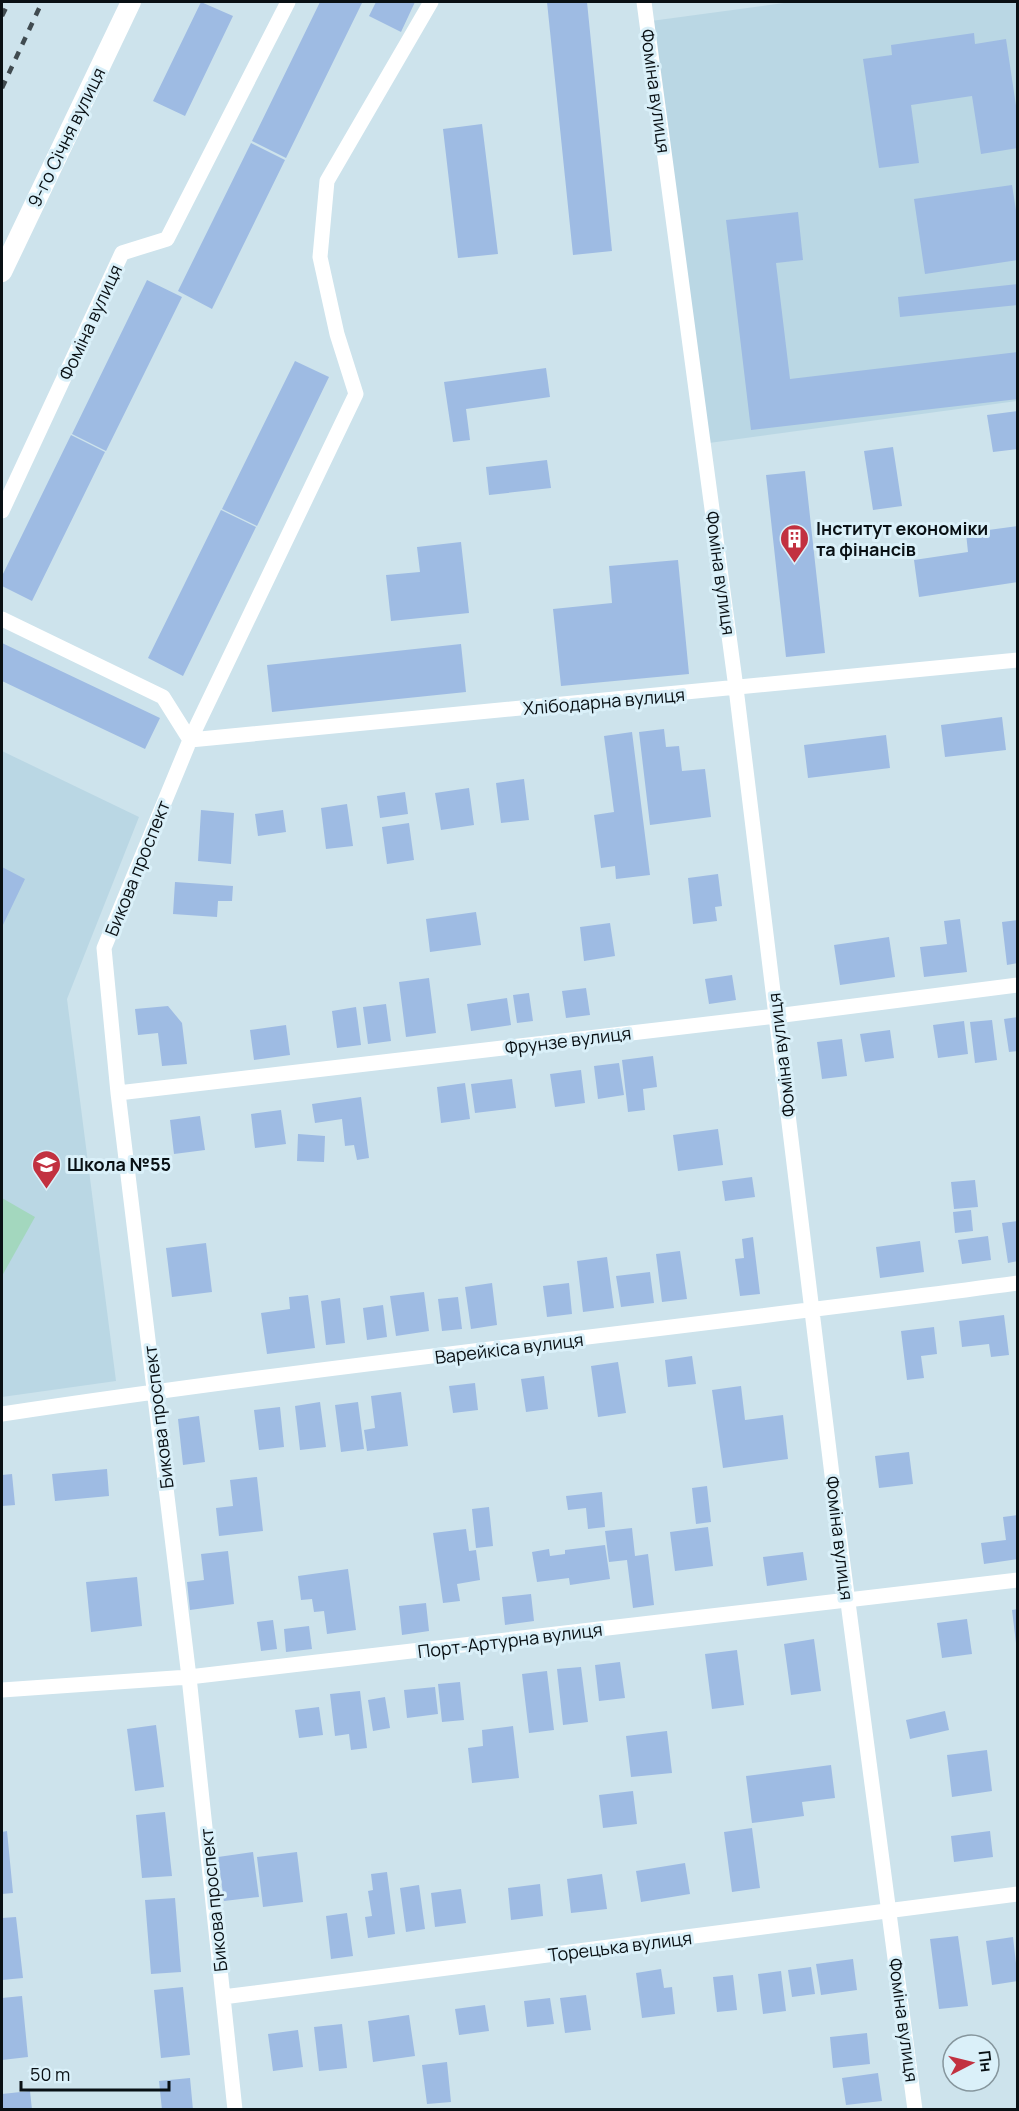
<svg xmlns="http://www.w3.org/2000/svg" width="1019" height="2111" font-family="Manrope,sans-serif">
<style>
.built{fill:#bad7e4}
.green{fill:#a3d7be}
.building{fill:#9ebbe3}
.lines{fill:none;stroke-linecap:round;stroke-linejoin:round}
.minor{stroke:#fff;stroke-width:15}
.tertiary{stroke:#fff;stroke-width:20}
.rail{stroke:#404b50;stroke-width:4.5;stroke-dasharray:8 8;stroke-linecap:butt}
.labels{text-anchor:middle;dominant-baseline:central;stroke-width:6;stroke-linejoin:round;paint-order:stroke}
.street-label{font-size:18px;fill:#091014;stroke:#daf0f9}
.poi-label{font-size:18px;font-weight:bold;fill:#091014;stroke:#daf0f9;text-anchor:start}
</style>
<rect width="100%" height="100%" fill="#cde3ec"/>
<path class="built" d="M791,2h226v399l-308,42 -58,-422z
M2,751l137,66 -72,182 49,382 -114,16z"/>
<path class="green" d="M2,1198l33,19 -33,59z"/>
<path class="building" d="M201,2l32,14 -48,100 -32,-15z
M320,2l42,1 -76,155 -34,-17z
M376,2h39l-14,30 -32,-16z
M547,2h40l25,249 -39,4z
M974,33l1,11 31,-5 12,80v29l-37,6 -9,-58 -61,9 8,58 -40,5 -16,-109 29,-4 -1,-10z
M482,124l16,130 -40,4 -15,-129z
M251,143l34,17 -73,149 -34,-18z
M1012,185l6,38v37l-93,14 -11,-75z
M798,212l5,48 -27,3 14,116 228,-27v47l-267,31 -25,-210z
M147,280l35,17 -76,154 -34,-17z
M1018,284v21l-118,12 -2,-20z
M295,361l34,16 -72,149 -35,-17z
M546,368l4,29 -84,12 4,31 -17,2 -9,-60z
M1018,411v38l-25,3 -6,-37z
M71,435l34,17 -73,149 -30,-15v-10z
M893,447l9,59 -29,4 -9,-59z
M547,460l4,28 -62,7 -3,-28z
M805,471l20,182 -39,4 -20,-182z
M221,510l35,17 -73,149 -35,-18z
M1018,526v56l-99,15 -5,-37 54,-8 -2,-19z
M461,542l8,71 -78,8 -5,-46 34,-3 -3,-25z
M678,560l11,114 -128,12 -8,-77 59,-6 -3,-37z
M2,643l158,75 -15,31 -143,-68z
M461,644l5,48 -194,20 -5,-47z
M1002,717l4,33 -61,7 -4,-32z
M664,729l2,18 13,-1 3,25 23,-2 6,48 -61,8 -11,-93z
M632,732l18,143 -34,4 -1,-13 -14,2 -7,-53 20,-3 -10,-76z
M886,735l4,33 -82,10 -4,-33z
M524,779l5,41 -28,3 -5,-40z
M469,788l5,37 -33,5 -6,-37z
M405,792l3,22 -28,4 -3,-22z
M347,804l6,42 -27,3 -5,-41z
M201,810l33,3 -3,51 -33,-3z
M283,810l3,22 -28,4 -3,-22z
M409,823l5,37 -27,4 -5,-37z
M2,867l23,12 -23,48z
M718,874l4,32 -7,1 2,14 -24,3 -5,-46z
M175,882l58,4 -1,15h-14l-1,16 -44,-3z
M476,912l5,33 -51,7 -4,-33z
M960,919l7,53 -43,5 -4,-30 27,-3 -3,-23z
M1018,920v43l-11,2 -5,-43z
M610,923l5,33 -31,5 -4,-34z
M889,937l6,40 -55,8 -6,-40z
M732,975l4,25 -27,4 -4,-25z
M429,978l7,55 -30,4 -7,-55z
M586,988l4,27 -24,3 -4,-27z
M529,993l4,28 -16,2 -4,-28z
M507,998l4,27 -40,6 -4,-27z
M386,1004l5,37 -23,3 -5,-37z
M168,1006l14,17 5,41 -25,2 -4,-33 -20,2 -3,-26z
M356,1007l5,38 -24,3 -5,-37z
M1018,1017v34l-9,1 -5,-33z
M992,1020l5,40 -22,3 -5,-41z
M964,1021l4,33 -30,4 -5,-33z
M286,1025l4,30 -36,5 -4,-30z
M890,1030l4,28 -29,4 -5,-28z
M842,1039l5,37 -25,3 -5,-37z
M653,1056l4,31 -14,2 2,21 -17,2 -6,-52z
M619,1063l5,32 -26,4 -4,-33z
M581,1070l4,33 -30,4 -5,-33z
M512,1079l4,29 -41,5 -4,-29z
M465,1083l5,36 -29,4 -4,-36z
M361,1097l8,61 -12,2 -3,-15 -9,1 -3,-27 -27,4 -3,-19z
M281,1110l5,34 -31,4 -4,-34z
M200,1116l5,34 -31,4 -4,-34z
M718,1129l5,36 -45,6 -5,-36z
M298,1134l27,2 -1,26 -27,-1z
M752,1177l3,20 -30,4 -3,-20z
M975,1180l3,27 -24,2 -3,-27z
M971,1210l2,21 -18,2 -2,-21z
M1018,1221v40l-10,2 -6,-40z
M988,1236l3,24 -29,4 -4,-24z
M753,1237l7,57 -20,2 -5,-37 9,-1 -2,-19z
M920,1241l4,31 -44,6 -4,-31z
M206,1243l6,49 -40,5 -6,-49z
M680,1251l7,48 -25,3 -6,-48z
M607,1257l7,51 -31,4 -6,-51z
M650,1272l4,31 -33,4 -5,-31z
M492,1283l5,42 -26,4 -6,-42z
M569,1283l3,31 -25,3 -4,-31z
M424,1292l5,39 -33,5 -6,-40z
M308,1295l7,53 -48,6 -6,-41 29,-4 -1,-12z
M458,1297l4,32 -20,2 -4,-32z
M340,1298l5,45 -19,2 -5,-44z
M383,1305l4,32 -20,3 -4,-32z
M1004,1315l5,40 -18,2 -2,-13 -27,3 -3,-26z
M934,1327l3,27 -16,2 3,22 -17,2 -6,-49z
M692,1356l4,28 -28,3 -3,-27z
M618,1362l8,51 -28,4 -7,-51z
M544,1376l4,33 -22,3 -5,-33z
M475,1383l3,27 -25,3 -4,-27z
M741,1386l4,34 38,-5 5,44 -65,9 -11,-78z
M401,1392l7,54 -41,5 -3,-21 11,-2 -4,-32z
M320,1402l6,45 -26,3 -5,-44z
M358,1402l6,47 -23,3 -6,-47z
M280,1407l4,40 -25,3 -5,-40z
M199,1416l6,46 -22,3 -5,-46z
M909,1452l4,32 -34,4 -4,-32z
M107,1469l2,27 -54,5 -3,-27z
M12,1474l3,31 -13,1v-31z
M257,1477l6,54 -44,5 -3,-28 17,-2 -3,-26z
M707,1486l4,36 -15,2 -4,-36z
M602,1492l3,35 -17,2 -2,-21 -18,2 -2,-14z
M489,1507l4,39 -17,2 -4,-39z
M1018,1515v44l-34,5 -3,-21 25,-3 -3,-23z
M708,1527l5,39 -38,5 -5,-39z
M632,1528l3,28 13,-2 6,51 -21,3 -6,-48 -18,2 -4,-31z
M466,1529l3,22 7,-1 4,30 -23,4 3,17 -17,2 -10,-70z
M605,1545l5,34 -40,6 -1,-7 -32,4 -5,-30 17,-3 1,7 15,-2v-4z
M228,1551l6,53 -44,6 -3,-28 17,-2 -3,-26z
M803,1552l4,28 -40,6 -4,-29z
M348,1569l8,61 -29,4 -3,-23 -10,1 -2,-13 -11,1 -3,-24z
M137,1577l5,49 -51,6 -5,-50z
M531,1594l3,27 -29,4 -3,-28z
M426,1603l3,28 -27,4 -3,-29z
M1018,1609v34h-2l-4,-33z
M967,1619l5,35 -30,4 -5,-35z
M273,1620l4,29 -16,2 -4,-29z
M309,1626l3,23 -26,3 -2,-23z
M814,1639l7,52 -30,4 -7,-51z
M737,1650l7,55 -32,4 -7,-55z
M620,1662l5,36 -26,3 -4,-36z
M581,1667l7,55 -25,3 -6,-56z
M547,1671l7,59 -25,3 -7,-59z
M460,1682l4,38 -22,2 -4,-38z
M435,1687l3,27 -31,4 -3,-28z
M360,1691l7,57 -16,2 -2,-16 -14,2 -5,-42z
M385,1697l5,31 -17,3 -5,-31z
M319,1707l4,28 -24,3 -4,-28z
M945,1711l4,19 -39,9 -4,-19z
M156,1725l8,62 -29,4 -8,-62z
M513,1726l6,52 -47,5 -4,-35 15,-2 -1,-16z
M667,1731l5,42 -41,4 -5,-41z
M987,1750l5,41 -40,6 -5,-42z
M831,1765l4,33 -33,4 2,14 -52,7 -6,-47z
M633,1791l4,33 -34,4 -4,-33z
M165,1812l7,64 -30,2 -6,-63z
M752,1828l8,60 -28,4 -8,-60z
M7,1831l6,62 -11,1v-62z
M990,1831l3,26 -39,5 -3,-26z
M253,1852l6,45 -35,4 -6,-44z
M297,1852l6,50 -40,5 -6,-50z
M685,1863l5,31 -49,8 -5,-31z
M387,1872l8,62 -27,4 -3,-21 7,-1 -4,-25 5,-1 -2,-16z
M602,1874l5,35 -36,4 -4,-34z
M540,1884l3,32 -32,4 -3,-32z
M419,1885l6,44 -19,3 -6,-44z
M461,1889l5,34 -31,4 -4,-34z
M175,1898l6,74 -30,2 -6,-74z
M347,1913l6,43 -22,3 -5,-43z
M16,1917l7,61 -21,2v-62z
M958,1936l10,70 -29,3 -9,-70z
M1013,1937l5,44 -26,4 -6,-44z
M853,1959l4,31 -36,5 -5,-31z
M811,1967l4,27 -23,3 -4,-27z
M661,1969l3,19 8,-1 3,27 -33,4 -6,-45z
M781,1971l5,40 -23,3 -5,-40z
M733,1975l4,35 -20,2 -4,-35z
M183,1987l7,68 -29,3 -7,-68z
M586,1995l5,35 -26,3 -5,-35z
M22,1996l6,61 -26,3v-62z
M550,1998l4,26 -27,3 -3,-26z
M485,2005l4,26 -30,4 -4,-26z
M409,2015l6,41 -42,6 -5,-41z
M342,2024l5,44 -28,3 -5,-44z
M298,2030l5,37 -30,4 -5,-37z
M867,2033l3,31 -37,4 -3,-31z
M447,2062l4,40 -24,2 -5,-39z
M878,2073l4,28 -36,4 -4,-27z
M190,2078l3,32h-31l-3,-29z
M30,2091l2,19h-29l-1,-16z"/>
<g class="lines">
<path class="minor" d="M644,2l92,686 106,869 73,553
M2,511l120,-258 45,-14 121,-237
M2,619l161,78 27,43
M190,740l828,-80
M118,1093l658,-77 242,-31
M2,1414c337,-51 677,-85 1016,-131
M2,1690l187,-13 829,-97
M223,1997l795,-103
M235,2110l-46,-433 -71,-584 -14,-145 86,-208 166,-346 -19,-60 -17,-77 7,-76 104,-179"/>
<path class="tertiary" d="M2,272l129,-270"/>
<path class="rail" d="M2,16l7,-14
M2,88l40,-86"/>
</g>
<defs>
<symbol id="building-pin" viewBox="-11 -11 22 30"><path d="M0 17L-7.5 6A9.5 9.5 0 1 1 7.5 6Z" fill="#c23140" stroke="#daf0f9"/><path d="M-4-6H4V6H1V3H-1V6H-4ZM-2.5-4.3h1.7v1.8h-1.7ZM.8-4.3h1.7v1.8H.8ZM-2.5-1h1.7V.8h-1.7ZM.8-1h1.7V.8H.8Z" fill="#fff"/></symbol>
<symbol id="school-pin" viewBox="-11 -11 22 30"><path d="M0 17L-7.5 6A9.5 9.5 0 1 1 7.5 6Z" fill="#c23140" stroke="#daf0f9"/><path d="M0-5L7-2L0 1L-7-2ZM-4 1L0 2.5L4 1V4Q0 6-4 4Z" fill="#fff"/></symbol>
</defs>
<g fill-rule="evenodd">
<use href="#building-pin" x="778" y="522" width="33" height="45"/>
<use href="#school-pin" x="30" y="1148" width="33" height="45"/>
</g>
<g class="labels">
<g class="street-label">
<text transform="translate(656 91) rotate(82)">Фоміна вулиця</text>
<text transform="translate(66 137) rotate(-64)">9-го Січня вулиця</text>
<text transform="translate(90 322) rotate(-65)">Фоміна вулиця</text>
<text transform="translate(721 573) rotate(82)">Фоміна вулиця</text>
<text transform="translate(604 701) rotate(-5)">Хлібодарна вулиця</text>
<text transform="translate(137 868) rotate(-68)">Бикова проспект</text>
<text transform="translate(568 1040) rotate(-7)">Фрунзе вулиця</text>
<text transform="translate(781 1055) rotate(-97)">Фоміна вулиця</text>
<text transform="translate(509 1348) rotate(-7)">Варейкіса вулиця</text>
<text transform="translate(158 1417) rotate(-97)">Бикова проспект</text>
<text transform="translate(840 1538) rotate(83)">Фоміна вулиця</text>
<text transform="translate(510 1640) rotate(-7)">Порт-Артурна вулиця</text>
<text transform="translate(213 1900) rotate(-96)">Бикова проспект</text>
<text transform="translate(620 1946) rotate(-7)">Торецька вулиця</text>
<text transform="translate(904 2020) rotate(82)">Фоміна вулиця</text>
</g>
<g class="poi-label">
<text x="816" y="528">Інститут економіки<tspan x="816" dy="21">та фінансів</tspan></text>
<text x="67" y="1164">Школа №55</text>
</g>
</g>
<rect width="1019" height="2111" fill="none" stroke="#091014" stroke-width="6"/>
<g transform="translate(971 2063) rotate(83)"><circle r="28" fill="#daf0f9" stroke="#86969d" stroke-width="1.5"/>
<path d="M0-4.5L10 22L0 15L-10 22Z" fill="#c23140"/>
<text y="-9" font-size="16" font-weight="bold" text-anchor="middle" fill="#091014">Пн</text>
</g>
<path d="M21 2081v9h148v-9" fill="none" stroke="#091014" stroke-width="3"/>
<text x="30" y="2081" font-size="18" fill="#091014" stroke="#daf0f9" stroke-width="4.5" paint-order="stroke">50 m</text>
</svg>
